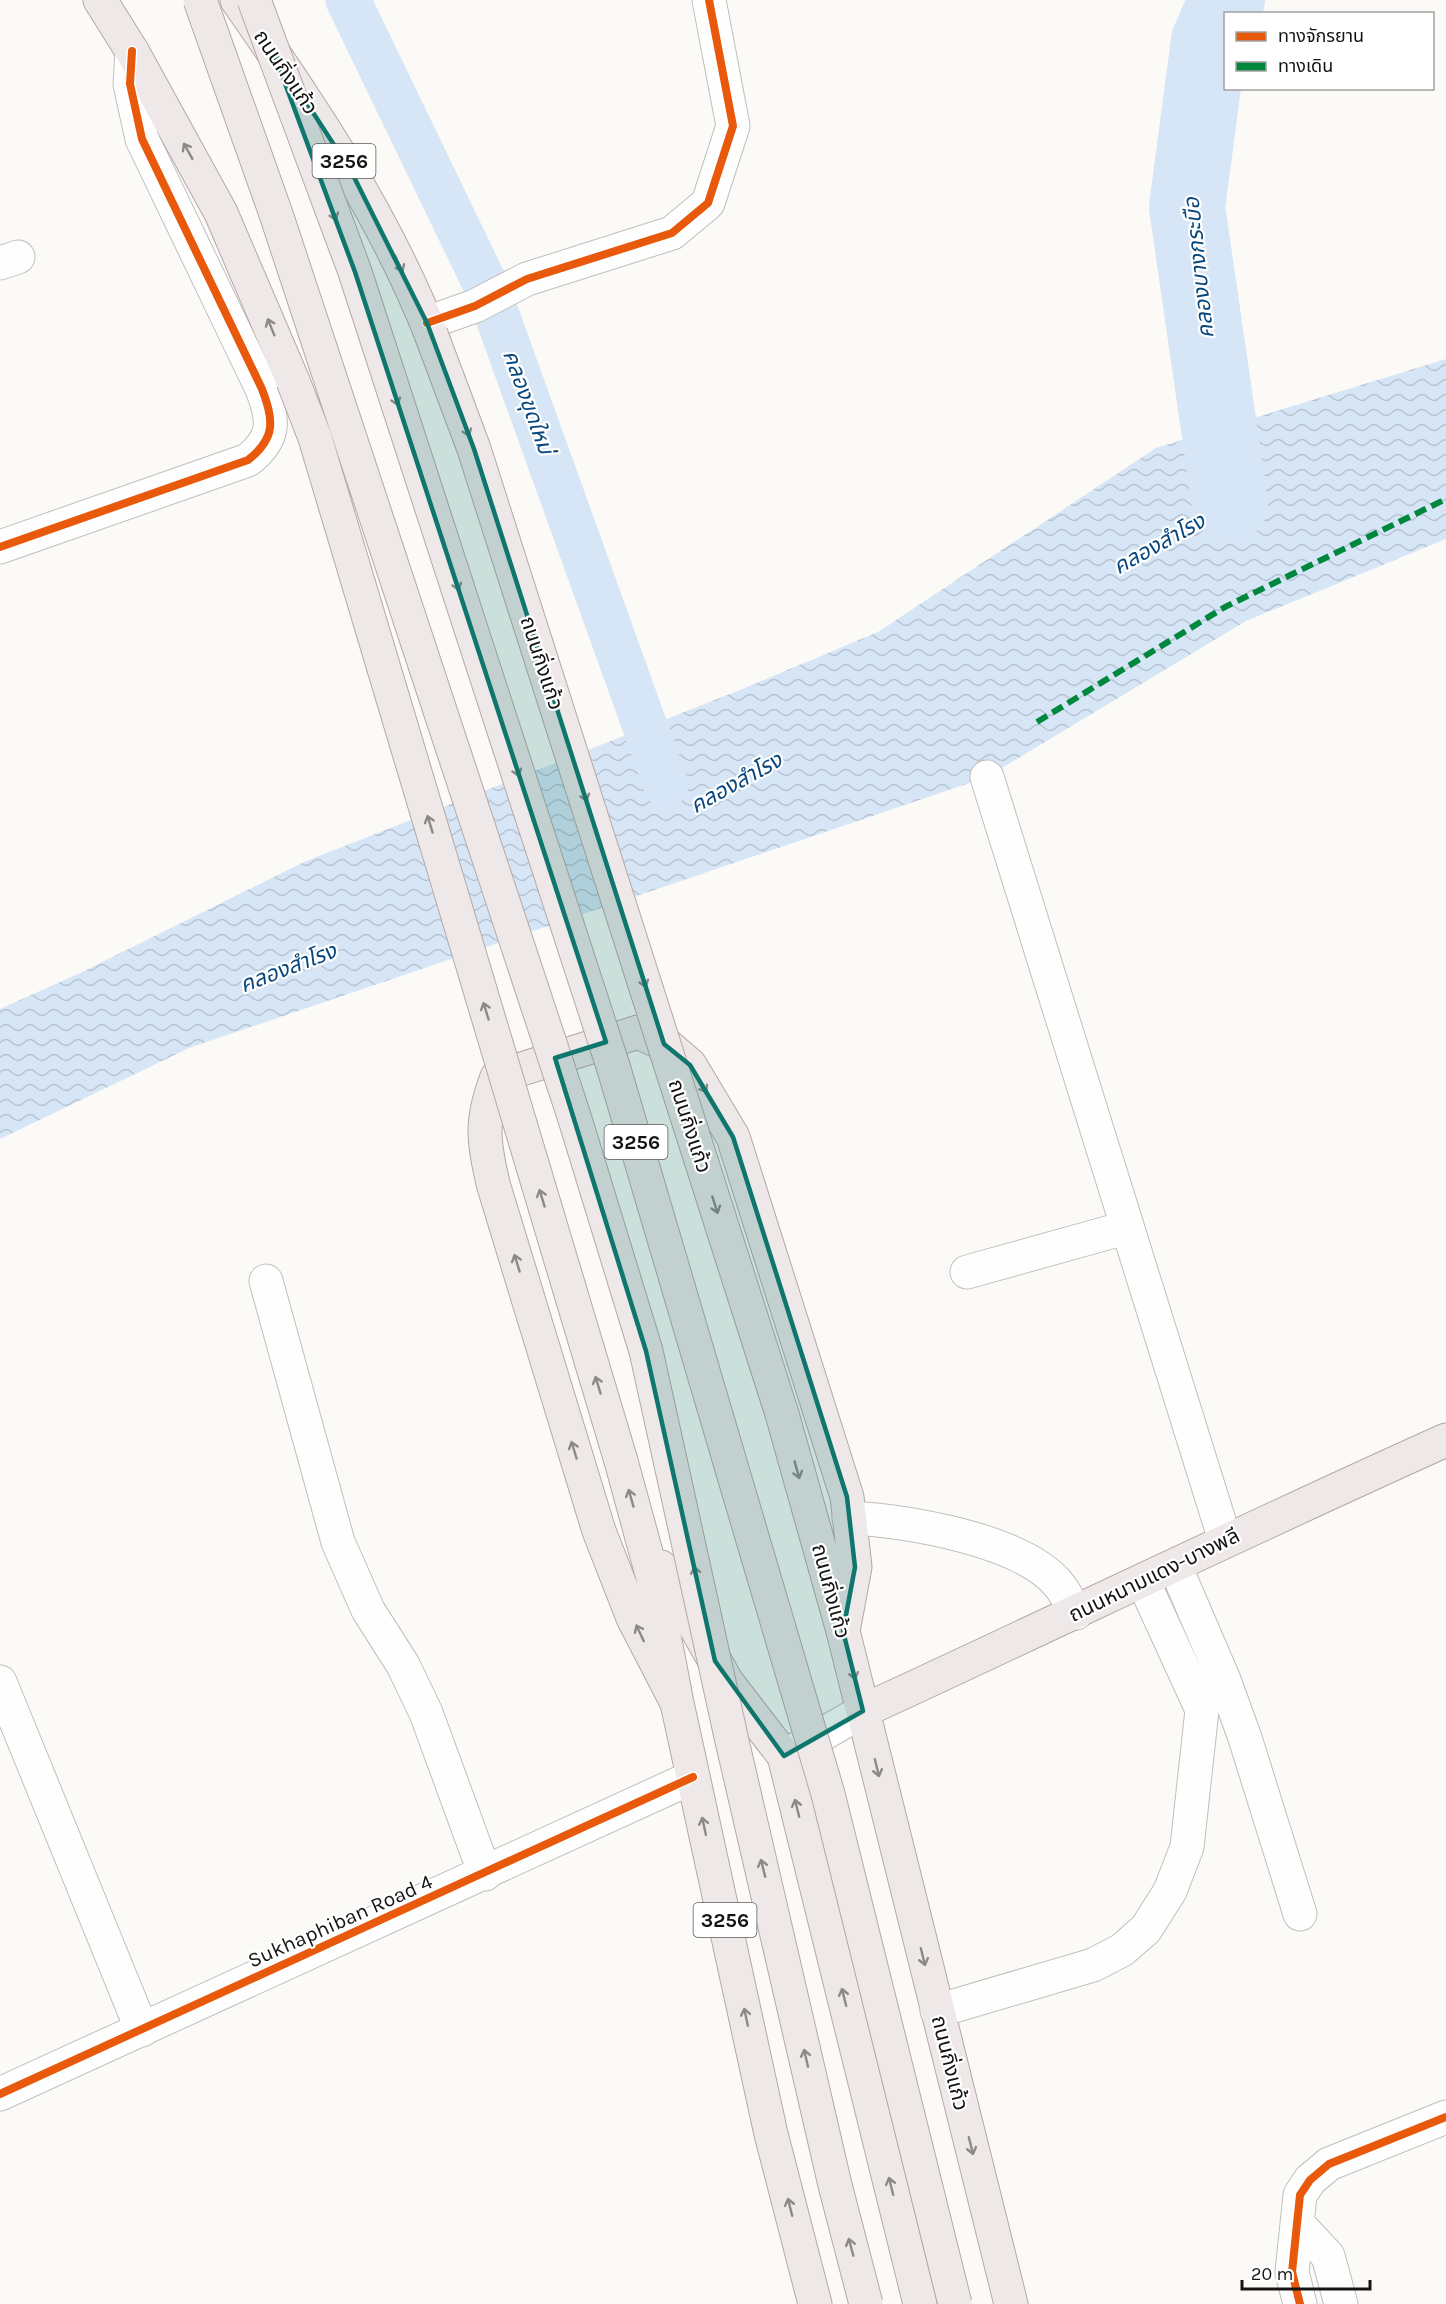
<svg xmlns="http://www.w3.org/2000/svg" width="1446" height="2304" font-family="Karla,'Noto Sans Thai',sans-serif">
<style>
.water{fill:url(#water-waves)}
.lines{fill:none;stroke-linecap:round;stroke-linejoin:round}
.canal{stroke:#d7e6f6;stroke-width:45}
.river{stroke:#d7e6f6;stroke-width:76}
.minor-casing{stroke:#c0bfbc;stroke-width:35}
.major-casing{stroke:#b5a8a6;stroke-width:35}
.minor{stroke:#fffefe;stroke-width:33}
.major{stroke:#efe8e8;stroke-width:33}
.major-bridge-casing{stroke:#b5a8a6;stroke-width:35;stroke-linecap:butt}
.major-bridge{stroke:#efe8e8;stroke-width:33}
.quiet{stroke:#00873e;stroke-width:6;stroke-dasharray:12 6;stroke-linecap:butt}
.cycleway-casing{stroke:#fff;stroke-width:11}
.cycleway{stroke:#e8590c;stroke-width:8}
.oneway{stroke:#8d8988}
.marked{fill:#0f766e;fill-opacity:0.2;stroke:#0f766e;stroke-width:4.5;stroke-linejoin:round}
.labels{text-anchor:middle;dominant-baseline:central;stroke-width:4.5;stroke-linejoin:round;paint-order:stroke}
.shield{fill:#fff;stroke:#5b5a5a;stroke-width:1.5}
.shield-label{font-size:20px;font-weight:bold;fill:#151413}
.street-label{font-size:21px;fill:#151413;stroke:#fff}
.water-label{font-size:22px;font-style:italic;fill:#07477d;stroke:#fff}
</style>
<defs>
<pattern id="water-waves" width="16" height="10" patternUnits="userSpaceOnUse" patternTransform="scale(1.5)"><rect width="16" height="10" fill="#d7e6f6"/><path d="M0 5q4-4 8 0t8 0" fill="none" stroke="#b8c4d2"/></pattern>
</defs>
<rect width="100%" height="100%" fill="#fcfaf7"/>
<path class="water" d="M1446,359v180l-200,82 -259,156 -798,271 -189,91v-130l80,-36 224,-111 431,-170 143,-60 278,-184z"/>
<g class="lines">
<path class="canal" d="M348,0l140,290 178,495"/>
<path class="river" d="M1227,0l-18,41 -22,166 43,297"/>
<defs>
<path id="minor" d="M0,263l18,-6
M427,323l48,-17 52,-27 145,-46 36,-30 25,-77 -24,-126
M0,547l248,-87c28,-22 26,-40 14,-71l-120,-250 -12,-55 2,-33
M987,777l238,763
M967,1272l158,-44
M266,1281l72,261 30,68 35,55 23,48 59,161
M849,1518c56,2 174,22 210,67 7,8 11,19 17,28
M1175,1566l49,114 21,58 55,176
M0,1682l142,348
M788,1754l75,-43
M937,2011l156,-46 29,-15 24,-21 24,-38 17,-44 15,-137 -59,-129
M0,2094l693,-317
M1298,2224l30,32 13,48
M1300,2304l-8,-32 8,-77 10,-15 19,-16 117,-47"/>
<path id="major" d="M100,0l32,51 89,162 72,168
M237,0c74,106 146,213 194,334
M782,1414l61,217 168,673
M621,1461l32,117 24,125 94,431 44,170
M661,1567l66,115 57,74 136,548
M677,1703l-44,-85 -34,-87 -105,-344c-11,-45 -14,-66 3,-110l141,-45 30,14 22,19 43,72 114,360 8,70 -12,64
M863,1711c195,-90 387,-183 583,-271"/>
</defs>
<use href="#minor" class="minor-casing"/>
<use href="#major" class="major-casing"/>
<use href="#minor" class="minor"/>
<use href="#major" class="major"/>
<defs>
<path id="major-bridge" d="M200,0l76,214 298,902 72,235 86,390 103,444 31,119
M254,0l101,272 258,794 215,728 127,510
M431,334l43,115 308,965
M293,381l22,57 306,1023"/>
</defs>
<use href="#major-bridge" class="major-bridge-casing"/>
<use href="#major-bridge" class="major-bridge"/>
<path class="quiet" d="M1037,722l188,-115 221,-108"/>
<defs>
<path id="cycleway" d="M427,323l48,-17 52,-27 145,-46 36,-30 25,-77 -24,-126
M0,547l248,-87c28,-22 26,-40 14,-71l-120,-250 -12,-55 2,-33
M0,2094l693,-317
M1300,2304l-8,-32 8,-77 10,-15 19,-16 117,-47"/>
</defs>
<use href="#cycleway" class="cycleway-casing"/>
<use href="#cycleway" class="cycleway"/>
</g>
<defs><path id="oneway-shaft" d="M-6 0H5M1.5-3L5.5 0L1.5 3" fill="none" stroke-width="1.6" stroke-linecap="round" stroke-linejoin="round" transform="scale(1.5)"/></defs>
<g class="oneway">
<use href="#oneway-shaft" transform="translate(188 151) rotate(-119)"/>
<use href="#oneway-shaft" transform="translate(333 212) rotate(70)"/>
<use href="#oneway-shaft" transform="translate(399 264) rotate(65)"/>
<use href="#oneway-shaft" transform="translate(271 327) rotate(-112)"/>
<use href="#oneway-shaft" transform="translate(395 397) rotate(72)"/>
<use href="#oneway-shaft" transform="translate(466 428) rotate(69)"/>
<use href="#oneway-shaft" transform="translate(456 582) rotate(72)"/>
<use href="#oneway-shaft" transform="translate(516 768) rotate(72)"/>
<use href="#oneway-shaft" transform="translate(584 793) rotate(72)"/>
<use href="#oneway-shaft" transform="translate(430 824) rotate(-107)"/>
<use href="#oneway-shaft" transform="translate(643 979) rotate(72)"/>
<use href="#oneway-shaft" transform="translate(486 1011) rotate(-107)"/>
<use href="#oneway-shaft" transform="translate(702 1085) rotate(59)"/>
<use href="#oneway-shaft" transform="translate(542 1198) rotate(-107)"/>
<use href="#oneway-shaft" transform="translate(715 1205) rotate(72)"/>
<use href="#oneway-shaft" transform="translate(517 1263) rotate(-107)"/>
<use href="#oneway-shaft" transform="translate(598 1385) rotate(-107)"/>
<use href="#oneway-shaft" transform="translate(574 1450) rotate(-107)"/>
<use href="#oneway-shaft" transform="translate(797 1470) rotate(74)"/>
<use href="#oneway-shaft" transform="translate(631 1498) rotate(-106)"/>
<use href="#oneway-shaft" transform="translate(696 1575) rotate(-102)"/>
<use href="#oneway-shaft" transform="translate(640 1633) rotate(-115)"/>
<use href="#oneway-shaft" transform="translate(853 1671) rotate(76)"/>
<use href="#oneway-shaft" transform="translate(877 1768) rotate(76)"/>
<use href="#oneway-shaft" transform="translate(797 1808) rotate(-104)"/>
<use href="#oneway-shaft" transform="translate(704 1826) rotate(-102)"/>
<use href="#oneway-shaft" transform="translate(763 1868) rotate(-104)"/>
<use href="#oneway-shaft" transform="translate(923 1957) rotate(76)"/>
<use href="#oneway-shaft" transform="translate(844 1997) rotate(-104)"/>
<use href="#oneway-shaft" transform="translate(746 2017) rotate(-102)"/>
<use href="#oneway-shaft" transform="translate(806 2058) rotate(-103)"/>
<use href="#oneway-shaft" transform="translate(971 2146) rotate(76)"/>
<use href="#oneway-shaft" transform="translate(891 2186) rotate(-104)"/>
<use href="#oneway-shaft" transform="translate(790 2207) rotate(-104)"/>
<use href="#oneway-shaft" transform="translate(851 2247) rotate(-105)"/>
</g>
<path class="marked" d="M273,51l78,120 76,152 47,126 190,595 26,21 43,72 114,360 8,70 -12,64 20,80 -79,45 -69,-95 -69,-310 -91,-293 51,-16 -251,-770z"/>
<g class="labels">
<g class="shield">
<rect x="312.5" y="144" width="63" height="34" rx="4.5"/>
<rect x="604.5" y="1125" width="63" height="34" rx="4.5"/>
<rect x="693.5" y="1903" width="63" height="34" rx="4.5"/>
</g>
<g class="shield-label">
<text x="344" y="161">3256</text>
<text x="636" y="1142">3256</text>
<text x="725" y="1920">3256</text>
</g>
<g class="street-label">
<text transform="translate(286 72) rotate(56)">ถนนกิ่งแก้ว</text>
<text transform="translate(542 663) rotate(72)">ถนนกิ่งแก้ว</text>
<text transform="translate(690 1126) rotate(72)">ถนนกิ่งแก้ว</text>
<text transform="translate(1154 1575) rotate(-26)">ถนนหนามแดง-บางพลี</text>
<text transform="translate(831 1591) rotate(75)">ถนนกิ่งแก้ว</text>
<text transform="translate(340 1921) rotate(-24)">Sukhaphiban Road 4</text>
<text transform="translate(950 2063) rotate(76)">ถนนกิ่งแก้ว</text>
</g>
<g class="water-label">
<text transform="translate(1199 268) rotate(-96)">คลองบางกระบือ</text>
<text transform="translate(528 402) rotate(70)">คลองขุดใหม่</text>
<text transform="translate(1159 544) rotate(-29)">คลองสำโรง</text>
<text transform="translate(736 783) rotate(-29)">คลองสำโรง</text>
<text transform="translate(288 968) rotate(-21)">คลองสำโรง</text>
</g>
</g>
<rect x="1224" y="12" width="210" height="78" fill="#ffffff" stroke="#a1a1a1" stroke-width="1.5"/>
<rect x="1236" y="32" width="30" height="9" fill="#e8590c" stroke="#a1a1a1" stroke-width="1.5"/>
<text x="1278" y="42" font-size="18" fill="#151413">ทางจักรยาน</text>
<rect x="1236" y="62" width="30" height="9" fill="#00873e" stroke="#a1a1a1" stroke-width="1.5"/>
<text x="1278" y="72" font-size="18" fill="#151413">ทางเดิน</text>
<path d="M1242 2280v9h128v-9" fill="none" stroke="#151413" stroke-width="3"/>
<text x="1251" y="2280" font-size="18" fill="#151413" stroke="#ffffff" stroke-width="4.5" paint-order="stroke">20 m</text>
</svg>
